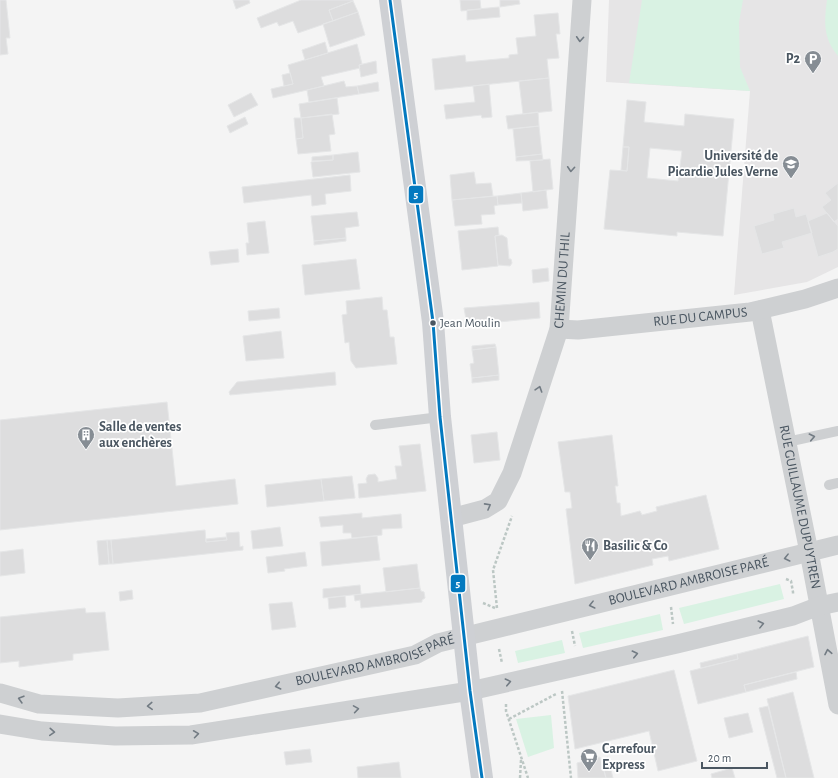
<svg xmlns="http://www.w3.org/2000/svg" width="838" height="778" font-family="'Alegreya Sans',sans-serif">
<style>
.education{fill:#e6e5e6}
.green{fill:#d9f2e3}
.building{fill:#ddddde;stroke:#e5e6e7;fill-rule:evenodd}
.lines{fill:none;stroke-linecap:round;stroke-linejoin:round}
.path{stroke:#bcc7c4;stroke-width:2.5;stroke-dasharray:3 2;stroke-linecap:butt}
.service{stroke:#ced0d2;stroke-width:10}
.minor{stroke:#ced0d2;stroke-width:19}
.secondary{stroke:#ced0d4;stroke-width:22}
.bus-1-casing{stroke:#fff;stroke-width:6}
.bus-1{stroke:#0379bf;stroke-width:3}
.oneway{stroke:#727b83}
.bus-dot{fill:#4a5661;stroke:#fff;stroke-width:1.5}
.labels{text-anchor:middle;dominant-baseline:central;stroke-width:3.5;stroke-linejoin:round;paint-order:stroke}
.bus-label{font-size:13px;fill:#4a5661;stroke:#fff;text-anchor:start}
.poi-label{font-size:14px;font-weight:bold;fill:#4a5661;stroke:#fff;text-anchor:start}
.street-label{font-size:14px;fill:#4a5661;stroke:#fff}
.line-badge{stroke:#fff;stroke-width:1.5}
.badge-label{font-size:11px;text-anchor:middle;font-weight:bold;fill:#fff}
</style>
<rect width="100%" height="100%" fill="#f4f4f4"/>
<path class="education" d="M609,0h229v267l-31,15 -73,13 16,-204 -144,-9z"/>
<path class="green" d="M642,0h101l-4,22 1,45 10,24 -121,-8z
M827,0h11v56c-15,-18 -14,-34 -11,-56z
M780,584l4,15 -100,25 -5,-16z
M660,614l3,16 -80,18 -4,-15z
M562,640l3,13 -47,10 -3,-12z
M551,715l3,33 -26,9 -12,-38z"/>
<path class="building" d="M0,0h6l4,38h-4l2,16 -8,1z
M233,0h16l1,3 -14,6z
M301,0h52v1l-24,9 4,11 -35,12 -5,-12 -14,5 -2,-4 -16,6 -4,-10z
M460,0h20l1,9 -20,2z
M500,0h19l1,4 -20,3z
M353,1l5,11 -25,9 -4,-11z
M499,7l1,10 -33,3v-10z
M358,12l7,23 -35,12 -7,-23z
M558,13l2,21h-4l3,24 -12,1 2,19 -114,12 -3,-31 33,-4 1,7 43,-4v-3l9,-1 -2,-16 20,-2 -2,-21z
M325,42l3,11 -23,7 -3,-10z
M357,44l5,20 -3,1 1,3 -39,9 3,9 -51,12 -2,-9 22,-5 -5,-19z
M376,61l1,12 -16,4 -2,-12z
M290,73l3,11 -9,2 -2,-11z
M549,78l3,33 -29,3 -4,-33z
M344,81l2,6 11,-1 2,8 -50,8 -2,-12z
M378,82l1,9 -20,3 -2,-8z
M489,84l3,33 -10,1 -1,-3 -35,4 -2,-14 31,-3 -2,-16z
M251,93l7,12 -24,12 -6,-12z
M337,98l2,16 -38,4 -2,-14z
M627,100l19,2 -2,20 40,4 1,-12 49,5 -11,117 -46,-4v4l-73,-7 6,-59 17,1 2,-24h-6zM650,148l32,3 -4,30 -31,-3z
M538,112l1,14 -31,3 -2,-13z
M332,114l3,20 -6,1 2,16 -33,3 -2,-15 7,-1 -2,-20z
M245,117l3,7 -18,9 -3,-7z
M294,118h7l2,20 -7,1z
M539,126l3,28 -26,3 -3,-28z
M623,147h6l-2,24 -6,-1z
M358,152l2,20 -47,5 -2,-15 22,-2v-5z
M542,154l1,6 -27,1v-4z
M333,155v5l-21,1v-4z
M550,159l3,30 -20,3 -3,-31z
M474,172l2,12 15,-1 2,13 -41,4 -2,-25z
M350,175l1,16 -26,3 1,10 -14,2 -1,-11 -67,8 -2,-16z
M838,183v36l-4,3 -12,-15 9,-7 -6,-7z
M546,190l2,18 -25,3 -2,-18z
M521,193l1,10 -24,2 -1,-9z
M497,196l1,9 -4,1 1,8 -14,1 1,9 -27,2 -3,-26z
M794,208l2,9 10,-3 6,19 -30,9 2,6 -22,6 -8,-28 20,-6 -1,-6z
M357,212l2,14 -14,2 1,10 -32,3 -3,-25z
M827,213l11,13v23l-5,3 -15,5 -10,-36z
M265,221l4,32 -22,2 -1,-12h3l-2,-20z
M498,227l1,8 -4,1 3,30 -36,4 -4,-39z
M502,235l5,3 2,21h2l1,4 -2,3 -12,-1 -3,-29z
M346,238v3l-32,4v-4z
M238,249l1,13 -28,3 -2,-13z
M356,259l4,30 -55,6 -3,-30z
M548,268l1,13 -16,2 -1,-13z
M382,297l1,13h4l3,27h4l3,27 -41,4 -5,-7 -2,-19 -4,1 -3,-28 5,-1 -1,-13z
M539,302l1,16 -73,7 -3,-17z
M279,308l1,10 -31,3 -1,-10z
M281,331l3,27 -38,3 -3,-25z
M495,344l1,3 -24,3v-4z
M496,347l3,28 -27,3 -2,-14 4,-1 -2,-13z
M335,372l1,13 -106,10 -1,-3 8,-10z
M499,375v5l-27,3v-5z
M167,402l9,84 59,-7 3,25 -238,26v-110z
M497,432l3,28 -26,3 -3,-28z
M612,435l6,51h-3l2,17h3l1,13 19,-5 2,4 15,-4 -1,-4 50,-12 13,54 -50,12 -1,-5 -16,3 1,6 -78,19 -9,-75 6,-1 -2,-16h-5l-7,-50z
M420,444l6,47 -67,7 -1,-14 9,-1 -1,-4 2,-4 7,-1 3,4v4l19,-3 -2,-13h7l-3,-20z
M352,476l3,22 -31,3 -3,-22z
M321,479l3,22 -57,6 -2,-22z
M362,513v5l39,-4 1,14 -20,1v6l-30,3 -1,-5h-8v-8l-22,2 -2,-10z
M280,527l3,19 -30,3 -2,-18z
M205,530l1,12 21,-2 -1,-7 13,-1 1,15 3,-1v4l-130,14 -2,-24z
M377,536l3,24 -58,6 -2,-24z
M226,537l1,3 -21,2v-3z
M107,540h4l2,24h-4z
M107,540l2,24 -10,1 -2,-24z
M23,549l2,24 -25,3v-24z
M305,552l2,14 -23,3 1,2 -17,2 -2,-16z
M417,564l3,24 -34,4 -3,-24z
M360,585l1,9 -38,4v-9z
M420,588l1,3 3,1 1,6 -3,2v2l-61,6 -1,-8 -5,1 -1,-6z
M132,590l1,9 -13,2 -1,-9z
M345,596l1,11 -17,2 -1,-11z
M292,602l4,25 -24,3 -3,-26z
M85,608l1,5 19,-1 4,38 -36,4v6l-54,7v-6l-19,2v-46z
M808,636l6,31 -70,18 2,7 -48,12 -8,-33 48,-12 -1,-5z
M737,654l1,5 -37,9 -1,-5z
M674,670l23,91 -39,10 -9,-40 -74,18 -7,-53z
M796,672l1,7 -51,13 -2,-7z
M793,692l21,86h-28l-19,-79z
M768,706l18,72h-9l-18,-70z
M748,713l5,19 -24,6 -5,-20z
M310,749l2,13 -26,3 -2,-13z
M600,757l6,21h-28l-1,-15z
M608,757l5,21h-7l-5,-19z
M399,762l2,16h-43l-1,-11z
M732,768l3,10h-23l-1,-4z"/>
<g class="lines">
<path class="path" d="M786,579l5,2 2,11v2
M483,603l12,5
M671,607l2,17
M497,608l-4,-38 19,-54
M572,631l3,15
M499,649l3,14
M562,691l9,87
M506,704v7l22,67
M509,719l47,-25
M520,778l1,-18"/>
<path class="service" d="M375,425l65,-8
M787,442l51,-11
M829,485l9,-2"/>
<g class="minor">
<path id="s1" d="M760,310l49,242 29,153"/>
<path id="s2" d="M559,329l19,1 172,-18 55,-13 33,-11"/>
<path id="s3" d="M451,518l34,-9 13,-8 14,-28 47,-144 23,-329"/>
<path id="s4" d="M0,693l39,11 79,4 82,-5 215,-48 23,-12 400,-98"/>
<path d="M0,724l42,7 73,5 76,-1 279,-44 207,-47 116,-28 26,-10 19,-4"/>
</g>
<path class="secondary" d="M390,0l43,322 7,95 30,274 12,87"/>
<defs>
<path id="bus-1" d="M390,0l43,322 7,95 30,274 12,87"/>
</defs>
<use href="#bus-1" class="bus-1-casing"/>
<use href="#bus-1" class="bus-1"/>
</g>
<defs><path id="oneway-chevron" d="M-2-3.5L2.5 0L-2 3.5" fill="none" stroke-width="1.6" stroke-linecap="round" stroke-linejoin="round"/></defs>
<g class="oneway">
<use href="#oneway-chevron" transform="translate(580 39) rotate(94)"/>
<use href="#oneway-chevron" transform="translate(571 169) rotate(94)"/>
<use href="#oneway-chevron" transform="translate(539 389) rotate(-72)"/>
<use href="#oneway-chevron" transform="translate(812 437) rotate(-12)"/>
<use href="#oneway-chevron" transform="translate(488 506) rotate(-29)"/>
<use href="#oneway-chevron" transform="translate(787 558) rotate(166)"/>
<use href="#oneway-chevron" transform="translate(592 605) rotate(166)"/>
<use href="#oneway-chevron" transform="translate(761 624) rotate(-14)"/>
<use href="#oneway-chevron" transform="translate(828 652) rotate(-101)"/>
<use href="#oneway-chevron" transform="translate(635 654) rotate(-13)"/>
<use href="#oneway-chevron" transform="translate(508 682) rotate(-13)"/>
<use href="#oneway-chevron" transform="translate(278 686) rotate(167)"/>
<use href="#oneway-chevron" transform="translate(21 699) rotate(-164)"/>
<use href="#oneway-chevron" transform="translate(150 706) rotate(177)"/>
<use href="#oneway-chevron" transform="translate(356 709) rotate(-9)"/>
<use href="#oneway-chevron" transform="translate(52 732) rotate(4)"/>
<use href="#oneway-chevron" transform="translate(196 734) rotate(-8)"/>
</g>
<defs>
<symbol id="parking-pin" viewBox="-11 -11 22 30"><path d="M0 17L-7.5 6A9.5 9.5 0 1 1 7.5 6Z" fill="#868d94" stroke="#fff"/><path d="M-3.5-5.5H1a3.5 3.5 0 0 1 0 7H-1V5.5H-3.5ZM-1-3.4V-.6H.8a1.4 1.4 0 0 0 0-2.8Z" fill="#fff"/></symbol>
<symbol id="university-pin" viewBox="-11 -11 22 30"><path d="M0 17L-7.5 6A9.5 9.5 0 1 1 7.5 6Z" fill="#868d94" stroke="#fff"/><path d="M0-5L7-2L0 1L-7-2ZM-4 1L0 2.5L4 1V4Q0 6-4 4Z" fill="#fff"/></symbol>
<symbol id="building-pin" viewBox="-11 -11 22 30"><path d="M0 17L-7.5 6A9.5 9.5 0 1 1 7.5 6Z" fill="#868d94" stroke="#fff"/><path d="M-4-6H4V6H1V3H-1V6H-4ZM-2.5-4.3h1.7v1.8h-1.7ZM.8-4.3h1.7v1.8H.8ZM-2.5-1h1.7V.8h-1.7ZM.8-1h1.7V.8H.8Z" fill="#fff"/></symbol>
<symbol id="restaurant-pin" viewBox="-11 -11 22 30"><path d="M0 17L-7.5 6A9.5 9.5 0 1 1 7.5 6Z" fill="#868d94" stroke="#fff"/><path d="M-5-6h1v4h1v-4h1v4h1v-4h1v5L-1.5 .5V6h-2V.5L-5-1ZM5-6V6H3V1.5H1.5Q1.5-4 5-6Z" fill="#fff"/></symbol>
<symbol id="supermarket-pin" viewBox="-11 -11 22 30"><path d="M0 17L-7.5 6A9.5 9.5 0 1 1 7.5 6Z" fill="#868d94" stroke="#fff"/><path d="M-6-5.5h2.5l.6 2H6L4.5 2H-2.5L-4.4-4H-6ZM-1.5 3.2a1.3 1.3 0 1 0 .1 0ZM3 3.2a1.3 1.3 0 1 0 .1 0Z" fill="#fff"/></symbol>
</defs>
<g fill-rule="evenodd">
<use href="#parking-pin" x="803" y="49" width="20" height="27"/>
<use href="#university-pin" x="781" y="154" width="20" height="27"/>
<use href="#building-pin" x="76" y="425" width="20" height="27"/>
<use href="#restaurant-pin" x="580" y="536" width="20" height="27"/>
<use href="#supermarket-pin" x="579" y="747" width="20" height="27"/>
</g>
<circle class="bus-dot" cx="433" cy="323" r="3.5"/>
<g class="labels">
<g class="bus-label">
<text x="440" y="323">Jean Moulin</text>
</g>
<g class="poi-label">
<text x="800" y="59" text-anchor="end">P2</text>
<text x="778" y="156" text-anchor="end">Université de<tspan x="778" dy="16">Picardie Jules Verne</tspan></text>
<text x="99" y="427">Salle de ventes<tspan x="99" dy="16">aux enchères</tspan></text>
<text x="603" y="546">Basilic &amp; Co</text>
<text x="602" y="749">Carrefour<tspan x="602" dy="16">Express</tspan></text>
</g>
<g class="street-label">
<text stroke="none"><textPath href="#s3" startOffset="282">CHEMIN DU THIL</textPath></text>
<text stroke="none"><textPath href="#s2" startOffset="142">RUE DU CAMPUS</textPath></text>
<text stroke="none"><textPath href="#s1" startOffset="201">RUE GUILLAUME DUPUYTREN</textPath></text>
<text stroke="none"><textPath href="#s4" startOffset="706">BOULEVARD AMBROISE PARÉ</textPath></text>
<text stroke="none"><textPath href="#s4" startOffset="382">BOULEVARD AMBROISE PARÉ</textPath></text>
</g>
</g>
<g class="line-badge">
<rect x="408" y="185" width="16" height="19" rx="4" fill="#0379bf"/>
<rect x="450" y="574" width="16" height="19" rx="4" fill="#0379bf"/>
</g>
<g class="badge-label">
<text x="416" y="198">5</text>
<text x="458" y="587">5</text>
</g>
<path d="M702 762v6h65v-6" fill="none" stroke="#4a5661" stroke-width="2"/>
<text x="708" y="762" font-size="12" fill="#4a5661" stroke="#ffffff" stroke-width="3" paint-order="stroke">20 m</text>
</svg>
